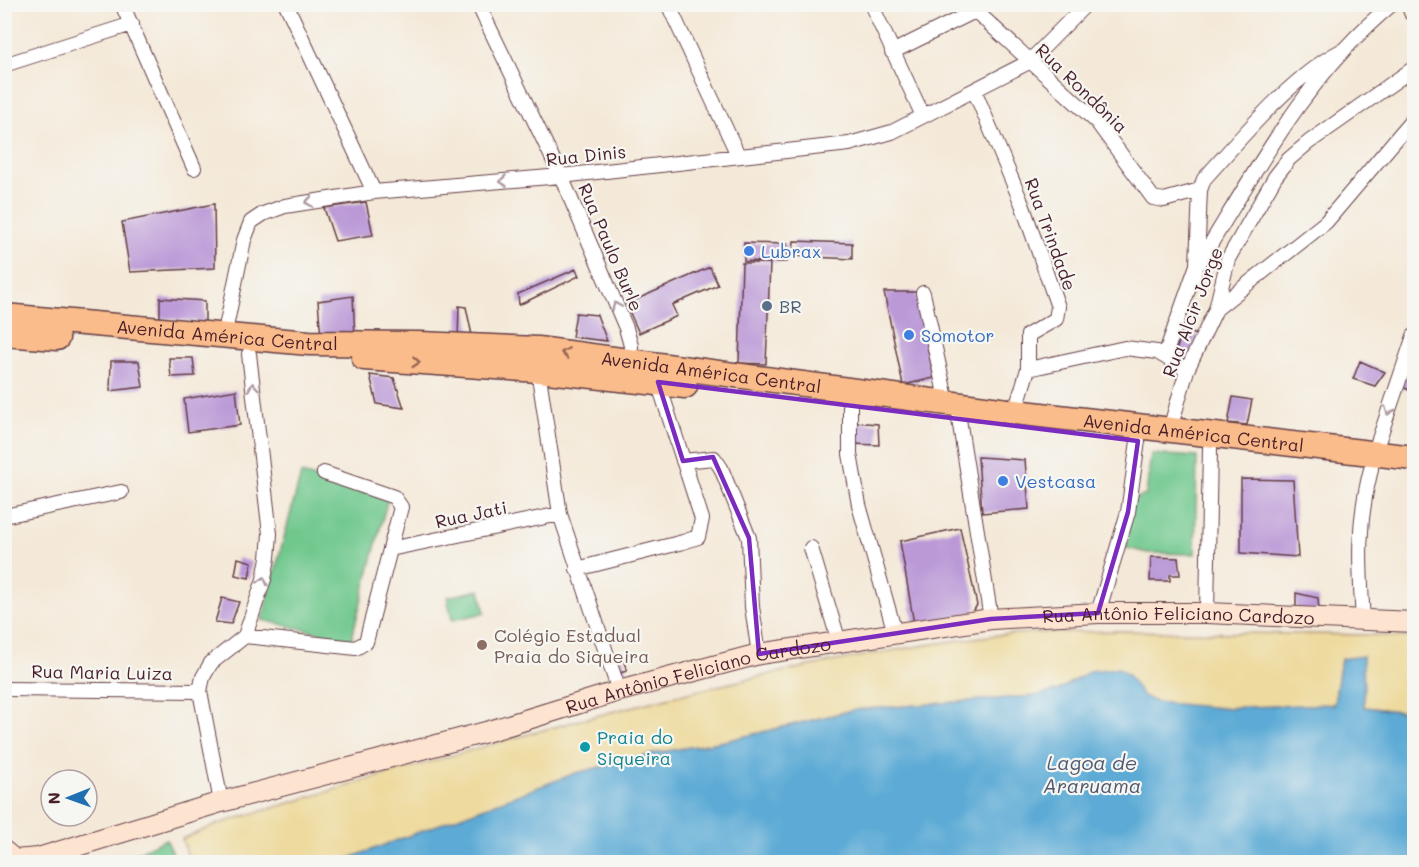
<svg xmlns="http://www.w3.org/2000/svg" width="1419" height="867" font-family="Mali,sans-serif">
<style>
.green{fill:#70c88d;stroke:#5d745c;stroke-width:1.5}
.sand{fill:#eeda9e;stroke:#9c7c64;stroke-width:1.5}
.water{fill:#5baad5;stroke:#526480;stroke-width:1.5}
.building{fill:#bb99d7}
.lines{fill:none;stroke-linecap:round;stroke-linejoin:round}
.street-casing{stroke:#643d45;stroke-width:16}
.secondary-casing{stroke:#643d45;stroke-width:22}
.highway-casing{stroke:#643d45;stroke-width:27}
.street{stroke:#fff;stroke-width:14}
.secondary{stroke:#fde4d1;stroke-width:20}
.highway{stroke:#fabc8b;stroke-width:24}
.oneway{stroke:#ae9aa0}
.oneway2{stroke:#996656}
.marked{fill:none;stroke:#7b2cbf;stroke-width:4.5;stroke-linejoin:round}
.shop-dot{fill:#3f7fe0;stroke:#f6f6f2;stroke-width:2}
.service-dot{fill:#5c6f8a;stroke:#f6f6f2;stroke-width:2}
.education-dot{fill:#8d6e63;stroke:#f6f6f2;stroke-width:2}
.culture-dot{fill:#0f9aa8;stroke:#f6f6f2;stroke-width:2}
.labels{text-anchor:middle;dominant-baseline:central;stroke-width:4.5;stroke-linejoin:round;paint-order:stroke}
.street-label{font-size:18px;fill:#4a1f2b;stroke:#f6f6f2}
.shop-label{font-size:18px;fill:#366cbe;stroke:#f6f6f2;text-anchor:start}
.service-label{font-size:18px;fill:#4e5e75;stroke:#f6f6f2;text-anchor:start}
.education-label{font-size:18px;fill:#785e54;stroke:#f6f6f2;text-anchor:start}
.culture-label{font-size:18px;fill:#0d838f;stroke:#f6f6f2;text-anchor:start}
.water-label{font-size:20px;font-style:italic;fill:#51576f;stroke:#f6f6f2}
</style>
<rect width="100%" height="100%" fill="#f6f6f2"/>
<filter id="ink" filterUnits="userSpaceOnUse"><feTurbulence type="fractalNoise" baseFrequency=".0167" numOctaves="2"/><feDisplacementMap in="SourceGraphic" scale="12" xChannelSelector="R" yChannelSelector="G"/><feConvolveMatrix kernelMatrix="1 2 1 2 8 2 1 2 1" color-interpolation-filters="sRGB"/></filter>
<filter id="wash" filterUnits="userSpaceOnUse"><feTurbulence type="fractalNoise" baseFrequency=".008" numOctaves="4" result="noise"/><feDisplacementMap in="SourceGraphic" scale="24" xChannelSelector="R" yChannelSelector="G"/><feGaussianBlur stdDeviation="1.35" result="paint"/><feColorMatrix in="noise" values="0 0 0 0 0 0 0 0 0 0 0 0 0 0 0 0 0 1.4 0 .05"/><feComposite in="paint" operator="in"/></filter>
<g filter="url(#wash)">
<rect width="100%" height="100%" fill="#f4e9d8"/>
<path class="green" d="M1151,454l46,3 -2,97 -47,-1 -26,-6 11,-48 13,-4z
M301,474l87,24 -37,142 -89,-20z
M480,590l5,23 -33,7 -5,-23z
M166,839l11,23h-59z"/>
<path class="sand" d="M1118,631l252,4 44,3v75l-50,-6 -1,-50 -22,3 -7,44c-38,1 -162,11 -190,-7 -8,-5 -12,-15 -17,-23l-37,-3 -31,19 -23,6 -183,14 -128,31 -69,12 -317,109h-149l-8,-23 36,-15c250,-73 498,-151 757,-186 46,-7 96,-5 143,-7z"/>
<path class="water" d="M1363,656l1,51 50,6v149h-1075l237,-89 80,-20 69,-12 128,-31 183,-14 23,-6 31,-19 28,-3 9,6 16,22 12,6 66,6 113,-4 7,-45z"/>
<g id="blocks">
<path class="building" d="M366,202l7,33 -38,6 -11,-33z
M214,204l1,64 -85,4 -8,-50z
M794,241l58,2v16l-59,-3z
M744,243l43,1v18l-43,-1z
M742,263h28l-4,101 -27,-1z
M710,267l8,18 -46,20 5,11 -38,17 -13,-29z
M576,269l3,7 -60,29 -1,-11z
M884,292h32l18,86 -31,7z
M353,296l2,43 -34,-2 -3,-36z
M160,298l45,3v21l-45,-4z
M459,306l7,1 7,33 -15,-1z
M576,313l21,2 10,26 -35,-4z
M1182,330l16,5 -10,26 -13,-5z
M169,358h24l2,18 -24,1z
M111,361h28l4,26 -33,4z
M1360,361l25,11 -10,14 -22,-7z
M1407,367l7,2v23l-14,-6z
M370,375l24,3 10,30 -27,-4z
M236,390l4,35 -52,7 -4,-33z
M1233,397l19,3 -5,25 -19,-2z
M853,422l25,2 1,21 -27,-1z
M978,457l47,3 4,49 -47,4z
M1241,479l52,1 5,77 -57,-4z
M960,528l17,77 -6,10 -57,9 -14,-83z
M1151,557l27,1 2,17h-10v6h-20z
M238,558l14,4 -3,16 -14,-3z
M1296,593l22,5 1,13h-23z
M222,598l17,4 -8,22 -16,-2z
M622,656l5,15 -11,3 -5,-15z"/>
</g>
</g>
<g filter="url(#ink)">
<use href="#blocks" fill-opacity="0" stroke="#643d45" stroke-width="1.5"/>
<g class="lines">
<defs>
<path id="street" d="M122,4l72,164
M286,4l88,188
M478,4l83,172 65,152 5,18 -1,19
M668,4l70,151
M871,4l52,112
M968,4l129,118 56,76 11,2 36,-10
M892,52l83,-41
M4,65l128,-41
M975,92l47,112 36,103 -2,12 -28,16v34l-13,43
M4,102v12
M1199,263c57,-92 107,-188 193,-259
M923,293l24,110
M1216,309l110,-87 88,-104
M224,337l20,-97 7,-18 12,-8 22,-8 89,-14 187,-16 288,-32 43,-12 137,-70 57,-58
M1165,355l32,-90 3,-75 4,-11c38,-42 87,-102 137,-128
M1028,369l97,-21 32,4 30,18
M538,370l22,144 59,177
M850,406v48l9,51 36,128
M959,419l32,200
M1170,429l17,-59 29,-61 12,-50 47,-82 14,-18 20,-17 105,-74
M1374,454l40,-118
M683,461l31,-3 7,10 28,70 3,69 7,47
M4,516l117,-24
M811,548l28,94
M390,549l170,-35
M577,569l106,-27 15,-5 4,-18 -44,-137
M1098,613l30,-101 10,-71
M1207,613l3,-165
M1363,619c-4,-56 -6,-96 8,-150
M245,636l111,12 10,-6 35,-135 -7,-10 -70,-24
M4,689l196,2
M221,802l-21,-111 3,-14 8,-14 34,-27 19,-57 4,-21 2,-24 -21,-180"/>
<g id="secondary">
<path d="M1411,4l3,8"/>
<path id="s1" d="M4,851l11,9 23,-2 183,-56 265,-70 133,-41 140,-37 232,-35 107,-6h109l207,9"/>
</g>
<g id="highway">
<path id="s2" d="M4,316l305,27 111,1 118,5 477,63 399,46"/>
<path d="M4,334l53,4"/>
<path d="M364,358l174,12 147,16"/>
</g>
</defs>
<use href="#street" class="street-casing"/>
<use href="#secondary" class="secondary-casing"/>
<use href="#highway" class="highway-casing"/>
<use href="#street" class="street"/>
<use href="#secondary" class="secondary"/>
<use href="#highway" class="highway"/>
</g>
<defs><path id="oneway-chevron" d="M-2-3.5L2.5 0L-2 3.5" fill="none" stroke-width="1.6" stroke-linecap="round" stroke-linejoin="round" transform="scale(1.5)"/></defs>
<g class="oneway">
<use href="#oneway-chevron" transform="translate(503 181) rotate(175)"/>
<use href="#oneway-chevron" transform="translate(309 202) rotate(171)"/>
<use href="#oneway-chevron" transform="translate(616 306) rotate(-113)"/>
<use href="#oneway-chevron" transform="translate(253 387) rotate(-97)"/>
<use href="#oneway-chevron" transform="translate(1389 411) rotate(109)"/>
<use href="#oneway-chevron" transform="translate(263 581) rotate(-75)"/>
</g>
<g class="oneway2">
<use href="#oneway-chevron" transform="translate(565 353) rotate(-172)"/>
<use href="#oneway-chevron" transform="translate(416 362) rotate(4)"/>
</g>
</g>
<path class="marked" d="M658,382l480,59 -10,71 -30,101 -107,6 -232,35 -10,-116 -36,-81 -30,4z"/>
<g class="shop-dot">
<circle cx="749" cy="251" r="6"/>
<circle cx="909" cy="335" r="6"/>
<circle cx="1003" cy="481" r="6"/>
</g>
<circle class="service-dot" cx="767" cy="306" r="6"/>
<circle class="education-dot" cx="482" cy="645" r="6"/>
<circle class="culture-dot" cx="585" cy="747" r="6"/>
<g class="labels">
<g class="street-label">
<text transform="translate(1082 88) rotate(44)">Rua Rondônia</text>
<text transform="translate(586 155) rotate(-6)">Rua Dinis</text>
<text transform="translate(1051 234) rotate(70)">Rua Trindade</text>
<text transform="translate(611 247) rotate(67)">Rua Paulo Burle</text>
<text transform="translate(1192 312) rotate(-69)">Rua Alcir Jorge</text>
<text stroke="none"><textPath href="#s2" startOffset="224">Avenida América Central</textPath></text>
<text stroke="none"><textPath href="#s2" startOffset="710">Avenida América Central</textPath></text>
<text stroke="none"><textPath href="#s2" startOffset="1196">Avenida América Central</textPath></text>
<text transform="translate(471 514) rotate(-12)">Rua Jati</text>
<text stroke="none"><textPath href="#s1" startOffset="1209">Rua Antônio Feliciano Cardozo</textPath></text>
<text transform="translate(102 672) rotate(1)">Rua Maria Luiza</text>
<text stroke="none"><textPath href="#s1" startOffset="723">Rua Antônio Feliciano Cardozo</textPath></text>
</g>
<g class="shop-label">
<text x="761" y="251">Lubrax</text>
<text x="921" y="335">Somotor</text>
<text x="1015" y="481">Vestcasa</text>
</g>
<g class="service-label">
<text x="779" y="306">BR</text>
</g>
<g class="education-label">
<text x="494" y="635">Colégio Estadual<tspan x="494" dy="21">Praia do Siqueira</tspan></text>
</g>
<g class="culture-label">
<text x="597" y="737">Praia do<tspan x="597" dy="21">Siqueira</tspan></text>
</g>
<g class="water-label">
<text x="1092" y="762">Lagoa de<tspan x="1092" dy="23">Araruama</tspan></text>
</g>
</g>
<rect width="1419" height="867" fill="none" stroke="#f6f6f2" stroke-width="24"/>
<g transform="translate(69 798) rotate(269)"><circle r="28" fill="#f6f6f2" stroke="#b1a0a2" stroke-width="1.5"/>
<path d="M0-4.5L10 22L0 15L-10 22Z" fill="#1f6fb2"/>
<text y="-9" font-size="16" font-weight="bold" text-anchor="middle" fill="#4a1f2b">N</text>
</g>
</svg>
